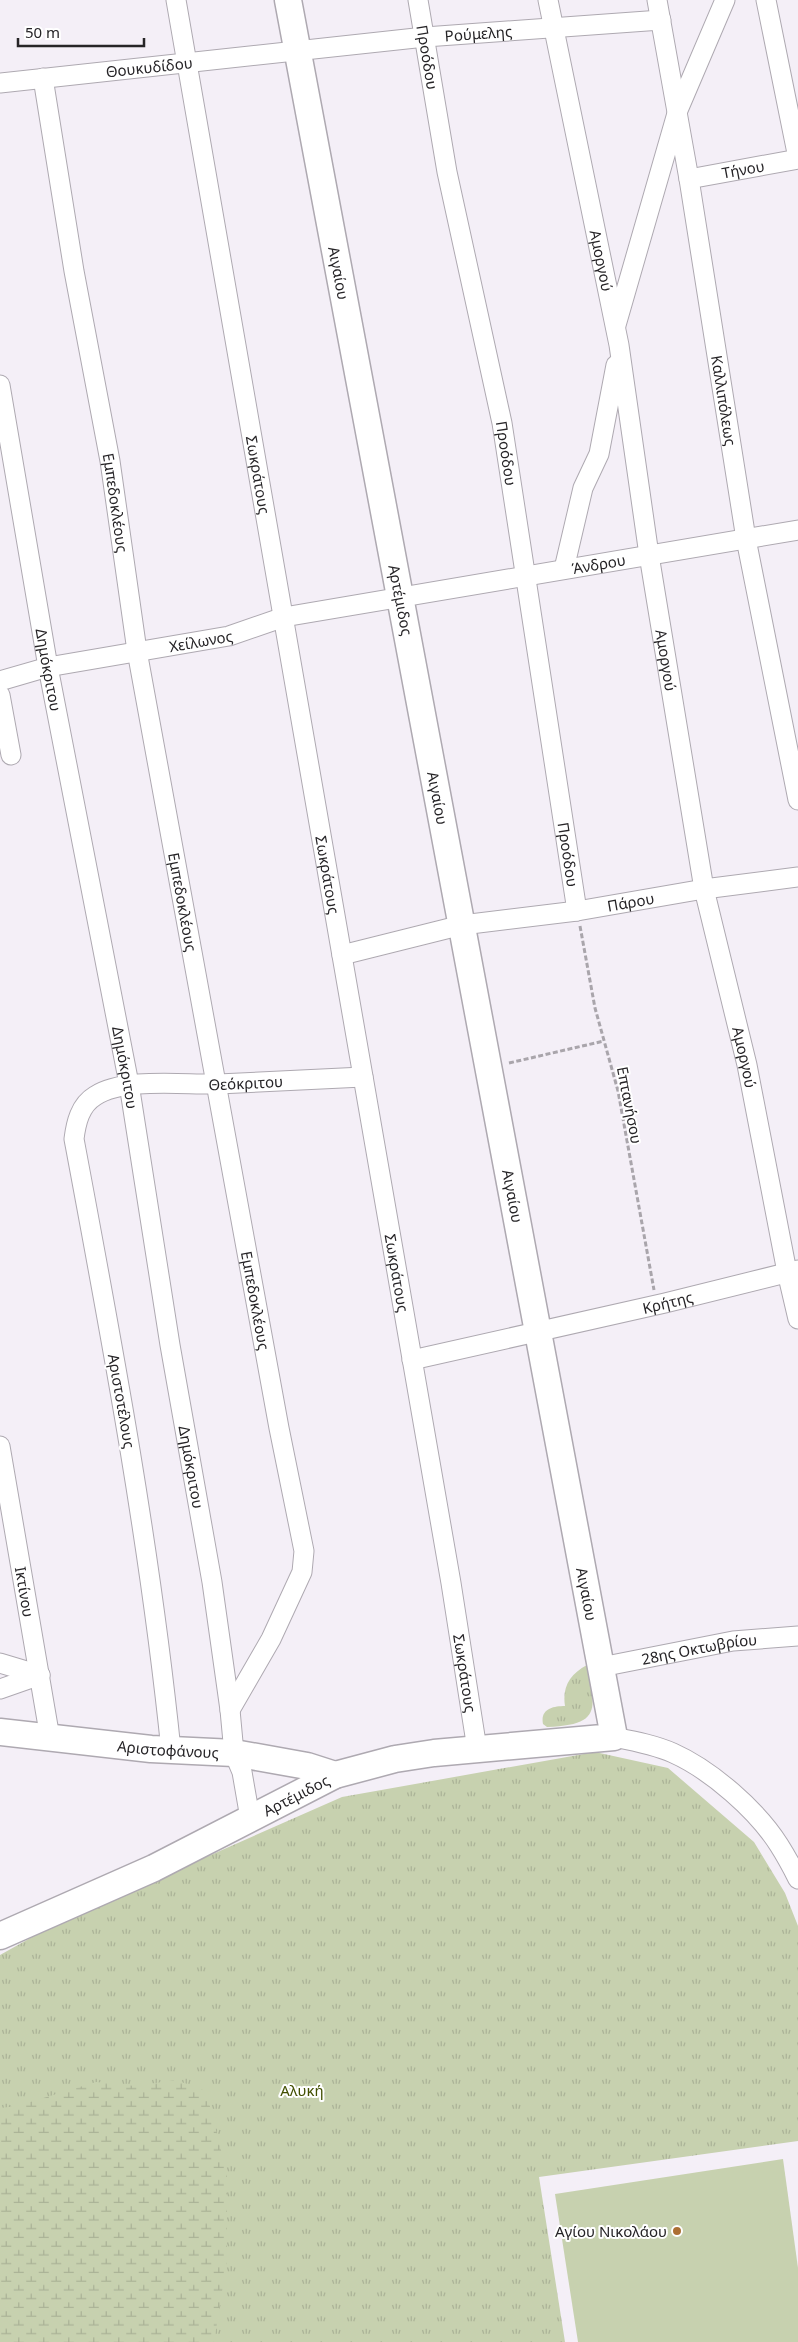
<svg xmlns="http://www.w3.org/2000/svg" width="798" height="2342" font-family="'Noto Sans',sans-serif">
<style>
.grass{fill:url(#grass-tufts)}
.wetland{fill:url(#wetland-marsh)}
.garden{fill:#c7d1af}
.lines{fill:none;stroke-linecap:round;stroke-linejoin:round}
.street-casing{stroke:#aea9b1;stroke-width:21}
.secondary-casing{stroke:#aea9b1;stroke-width:29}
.path{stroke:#a9a5ab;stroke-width:3;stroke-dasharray:5 2.5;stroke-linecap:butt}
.street{stroke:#fff;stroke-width:19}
.secondary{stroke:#fff;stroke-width:26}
.poi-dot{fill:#ac6f33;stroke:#fff;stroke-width:2}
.labels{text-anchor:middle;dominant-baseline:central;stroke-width:4;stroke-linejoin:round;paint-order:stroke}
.street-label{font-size:15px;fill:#262427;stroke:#fff}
.park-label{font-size:15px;fill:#424f00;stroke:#fff}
.poi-label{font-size:15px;fill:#262427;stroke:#fff;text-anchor:end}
</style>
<defs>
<pattern id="grass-tufts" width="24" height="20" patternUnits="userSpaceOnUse" patternTransform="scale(1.25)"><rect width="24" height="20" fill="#c7d1af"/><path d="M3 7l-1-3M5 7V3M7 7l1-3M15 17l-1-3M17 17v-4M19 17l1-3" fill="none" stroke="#abb397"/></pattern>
<pattern id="wetland-marsh" width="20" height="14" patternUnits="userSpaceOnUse" patternTransform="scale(1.25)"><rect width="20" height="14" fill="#c7d1af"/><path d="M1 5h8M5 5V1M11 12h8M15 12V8" fill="none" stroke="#abb397"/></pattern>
</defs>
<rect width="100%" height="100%" fill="#f4eff7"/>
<path class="grass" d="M587,1665c9,45 14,60 -40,62l-4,-3c-3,-15 10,-18 22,-18 -3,-19 5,-32 22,-41z
M595,1752l73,16 86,74 31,51 13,33v215l-259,36 26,165h-565v-387l59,-33 283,-125z"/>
<path class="wetland" d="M176,2080l30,11 21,83v86l-13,82h-214v-234l17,-2 79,-24 39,4z"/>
<path class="garden" d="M783,2159l15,109v74h-220l-23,-148z"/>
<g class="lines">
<defs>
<g id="street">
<path id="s1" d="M176,0l275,1583 26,166"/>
<path id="s2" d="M418,0l29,172 55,251 75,488"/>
<path id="s3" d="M548,0l71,345 30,210 55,334 43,176 40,207 11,47"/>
<path id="s4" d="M657,0l32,179 57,360 52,261"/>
<path d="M766,0l32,158"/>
<path id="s5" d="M43,78l31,193 36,190 27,190 142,777 25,123 -2,21 -31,67 -41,71"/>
<path id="s6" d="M0,83l425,-46 236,-17"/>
<path id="s7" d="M689,179l109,-20"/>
<path d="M616,325l62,-215 47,-110"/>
<path id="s8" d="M0,385l48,282 81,417 41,261 42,237 18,128 4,43 8,19 8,46"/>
<path d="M564,569l19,-81 16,-34 17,-89"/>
<path id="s9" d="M0,681l48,-14 181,-31 55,-19 514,-87"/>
<path d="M0,695l11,60"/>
<path id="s10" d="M342,955l120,-30 115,-14 127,-22 94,-12"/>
<path id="s11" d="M412,1360l253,-57 133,-33"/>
<path id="s12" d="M0,1446l50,292"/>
<path d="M0,1663l40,12"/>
<path id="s13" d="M601,1667l132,-26 65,-5"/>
<path d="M0,1689l40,-14"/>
<path d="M614,1737c20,4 41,8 59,16 38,17 84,57 106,92 7,11 13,22 19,34"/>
<path id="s14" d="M171,1750c-21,-206 -59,-408 -97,-611 2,-16 6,-34 21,-43 29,-19 89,-11 123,-12 49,-2 97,-5 145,-7"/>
</g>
<g id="secondary">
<path id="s15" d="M0,1732l151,17 83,4 73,13 28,9"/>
<path id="s16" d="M0,1936l154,-68 181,-93 60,-16 39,-6 180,-16 -326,-1737"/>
</g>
</defs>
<use href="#street" class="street-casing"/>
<use href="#secondary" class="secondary-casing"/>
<path class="path" d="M580,926l15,82 23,83 36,199
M509,1063l95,-22"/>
<use href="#street" class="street"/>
<use href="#secondary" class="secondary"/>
</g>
<circle class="poi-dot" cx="677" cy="2231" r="5"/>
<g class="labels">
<g class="street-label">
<text stroke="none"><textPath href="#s6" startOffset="481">Ρούμελης</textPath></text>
<text stroke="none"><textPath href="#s2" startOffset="58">Προόδου</textPath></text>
<text stroke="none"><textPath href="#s6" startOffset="150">Θουκυδίδου</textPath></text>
<text stroke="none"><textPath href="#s7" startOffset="55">Τήνου</textPath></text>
<text stroke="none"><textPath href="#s3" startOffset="266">Αμοργού</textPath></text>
<text transform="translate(339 273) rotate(79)">Αιγαίου</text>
<text stroke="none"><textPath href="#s4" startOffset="406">Καλλιπόλεως</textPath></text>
<text stroke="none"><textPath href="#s2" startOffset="462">Προόδου</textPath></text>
<text stroke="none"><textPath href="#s1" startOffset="482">Σωκράτους</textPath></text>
<text stroke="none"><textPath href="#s5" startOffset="431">Εμπεδοκλέους</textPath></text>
<text stroke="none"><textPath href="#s9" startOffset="611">Άνδρου</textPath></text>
<text transform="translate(401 600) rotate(79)">Αρτέμιδος</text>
<text stroke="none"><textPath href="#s9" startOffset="205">Χείλωνος</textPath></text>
<text stroke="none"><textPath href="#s3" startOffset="671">Αμοργού</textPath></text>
<text stroke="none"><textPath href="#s8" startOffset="289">Δημόκριτου</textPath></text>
<text transform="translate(438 798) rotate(79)">Αιγαίου</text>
<text stroke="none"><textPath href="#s2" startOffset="868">Προόδου</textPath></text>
<text stroke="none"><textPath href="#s1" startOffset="888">Σωκράτους</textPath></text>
<text stroke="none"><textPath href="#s10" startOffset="294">Πάρου</textPath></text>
<text stroke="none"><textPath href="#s5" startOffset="836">Εμπεδοκλέους</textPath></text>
<text stroke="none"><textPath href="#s3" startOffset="1076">Αμοργού</textPath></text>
<text stroke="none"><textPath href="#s8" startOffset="694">Δημόκριτου</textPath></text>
<text stroke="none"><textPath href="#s14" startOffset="821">Θεόκριτου</textPath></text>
<text transform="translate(630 1105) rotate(79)">Επτανήσου</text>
<text transform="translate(513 1196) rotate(79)">Αιγαίου</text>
<text stroke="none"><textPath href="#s1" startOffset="1292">Σωκράτους</textPath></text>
<text stroke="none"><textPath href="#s5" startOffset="1241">Εμπεδοκλέους</textPath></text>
<text stroke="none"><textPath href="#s11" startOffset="262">Κρήτης</textPath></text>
<text transform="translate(122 1401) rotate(80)">Αριστοτέλους</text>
<text stroke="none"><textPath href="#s8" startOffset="1099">Δημόκριτου</textPath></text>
<text stroke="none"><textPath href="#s12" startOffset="148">Ικτίνου</textPath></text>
<text transform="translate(587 1594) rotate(79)">Αιγαίου</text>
<text stroke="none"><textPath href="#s13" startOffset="100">28ης Οκτωβρίου</textPath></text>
<text stroke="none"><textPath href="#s1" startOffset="1698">Σωκράτους</textPath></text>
<text stroke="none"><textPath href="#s15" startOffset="169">Αριστοφάνους</textPath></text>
<text stroke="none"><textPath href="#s16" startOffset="328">Αρτέμιδος</textPath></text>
</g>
<g class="park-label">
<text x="302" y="2090">Αλυκή</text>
</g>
<g class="poi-label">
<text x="667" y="2231">Αγίου Νικολάου</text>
</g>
</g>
<path d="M18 38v8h126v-8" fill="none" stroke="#262427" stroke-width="2.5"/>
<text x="25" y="38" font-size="15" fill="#262427" stroke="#ffffff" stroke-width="4" paint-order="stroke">50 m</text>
</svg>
